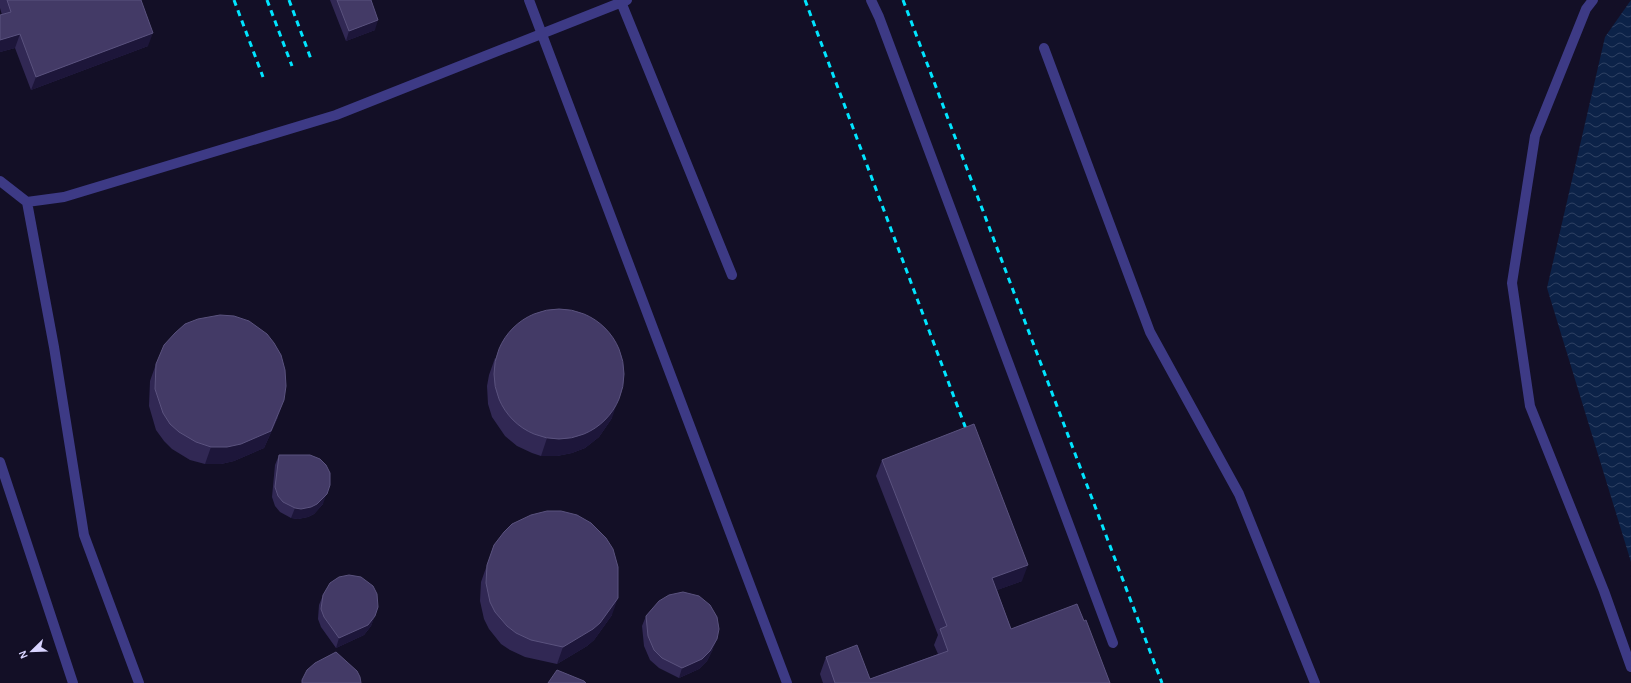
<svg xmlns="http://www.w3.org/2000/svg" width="1631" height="683" font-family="'Alegreya Sans',sans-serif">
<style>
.water{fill:url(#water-waves)}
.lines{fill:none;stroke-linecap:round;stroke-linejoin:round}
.minor{stroke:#3d3a85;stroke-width:10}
.rail{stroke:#00e5ff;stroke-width:3;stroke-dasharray:6 5;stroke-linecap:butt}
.wall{fill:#312854}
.shaded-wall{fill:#1d163a}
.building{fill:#433a66;stroke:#5a527e}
</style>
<defs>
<pattern id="water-waves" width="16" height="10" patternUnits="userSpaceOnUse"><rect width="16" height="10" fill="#0c2248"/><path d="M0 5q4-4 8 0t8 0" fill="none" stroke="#2f4163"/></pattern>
</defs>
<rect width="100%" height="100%" fill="#130f26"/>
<path class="water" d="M1631,0v562l-84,-274 58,-251z"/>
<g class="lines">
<path class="minor" d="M529,0l258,683
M871,0l8,17 234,626
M1593,0l-7,9 -51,127 -23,147 18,123 74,185 27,76
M621,2l111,273
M1044,48l106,284 89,162 76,189
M0,181l27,21 37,-5 272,-82 291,-115
M27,202l27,145 30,188 55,148
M0,462l73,221"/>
<path class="rail" d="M234,0l29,77
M267,0l25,66
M289,0l22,59
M805,0l164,437
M903,0l259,683"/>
</g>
<path class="wall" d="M0,0h141l7,46 -117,44 -16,-42 -15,4v-37h2l-2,-7z
M330,0h41l4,30 -29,11z
M495,358l117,60 -13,19 -14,11 -13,5 -15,3h-16l-9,-3 -15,-7 -12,-10 -13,-19 -4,-13 -1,-18 2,-11z
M156,364l122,53 -14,31 -30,13 -13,3h-16l-15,-4 -18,-11 -8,-8 -8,-11 -7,-24 1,-25z
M279,455l44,49 -9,10 -6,3 -10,2 -7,-1 -11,-6 -5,-6 -3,-9 3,-32z
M882,460l140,121 -25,9 14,39 73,-8 26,62h-287l-3,-9 6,-17 44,22 68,-25 -4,-9 4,-10 -62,-159z
M494,545l118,70 -18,25 -7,6 -30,18 -32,-7 -15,-7 -9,-6 -12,-15 -5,-10 -4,-18 1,-19z
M323,595l55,12 -7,19 -7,9 -28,13 -15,-21 -3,-8 1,-14z
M646,616l67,33 -6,12 -8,8 -20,9 -20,-10 -9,-8 -6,-14 -2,-20z"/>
<path class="shaded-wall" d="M378,20l-3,10 -29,11 3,-10z
M153,33l-5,13 -117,44 5,-13z
M20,34l-5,14 -15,4v-12z
M284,400l-6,17 -14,31 -30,13 -13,3h-16l6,-17z
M618,401l-6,17 -13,19 -14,11 -13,5 -15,3h-16l6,-18z
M330,485l-7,19 -9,10 -6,3 -10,2 -7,-1 4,-10z
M1028,565l-6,16 -36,13 6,-16z
M618,598l-6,17 -18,25 -7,6 -30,18 6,-17z
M375,616l-4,10 -7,9 -28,13 3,-10z
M717,639l-4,10 -6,12 -8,8 -20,9 3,-10z"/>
<path class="building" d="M7,0h134l12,33 -117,44 -16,-43 -20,6v-25l11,-3z
M337,0h34l7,20 -29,11z
M494 374a65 65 0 1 1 130 0a65 65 0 1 1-130 0Z
M220,315l14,1 15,5 18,13 7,9 7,12 4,15 1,16 -2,14 -13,31 -30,13 -14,3h-16l-15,-5 -17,-10 -9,-8 -7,-11 -8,-24 1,-25 8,-19 11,-12 10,-9 13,-5z
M974,424l54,141 -36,13 19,51 66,-25 7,17 2,-1 24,63h-275l-9,-26 31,-12 13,34 78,-28 -8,-22 7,-3 -65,-166z
M279,455h31l10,4 6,6 4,8v12l-3,9 -10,10 -6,3 -10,2 -6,-1 -12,-6 -5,-6 -3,-9z
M547,511h14l16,4 14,8 15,15 7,11 5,18v31l-18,25 -7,6 -30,18 -32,-7 -15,-7 -9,-7 -12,-14 -5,-10 -4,-19 1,-18 7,-20 10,-13 8,-8 19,-9z
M349,575l12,2 12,9 4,8 1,13 -3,9 -7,9 -29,13 -15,-21 -3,-8 2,-14 7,-12 9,-6z
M683,592l16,4 11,9 7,12 2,12 -2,10 -7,12 -8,8 -20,9 -20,-10 -8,-8 -6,-14 -2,-20 13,-15 10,-6z
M336,652l21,19 3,6 1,6h-59v-3l5,-10 8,-7z
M557,670l27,11 2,2h-38z"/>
<g transform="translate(32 651) rotate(247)" stroke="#130f26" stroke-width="3" paint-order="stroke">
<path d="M0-3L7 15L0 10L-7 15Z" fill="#d9d4ff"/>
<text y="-6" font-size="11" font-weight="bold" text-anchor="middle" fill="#d9d4ff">N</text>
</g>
</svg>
